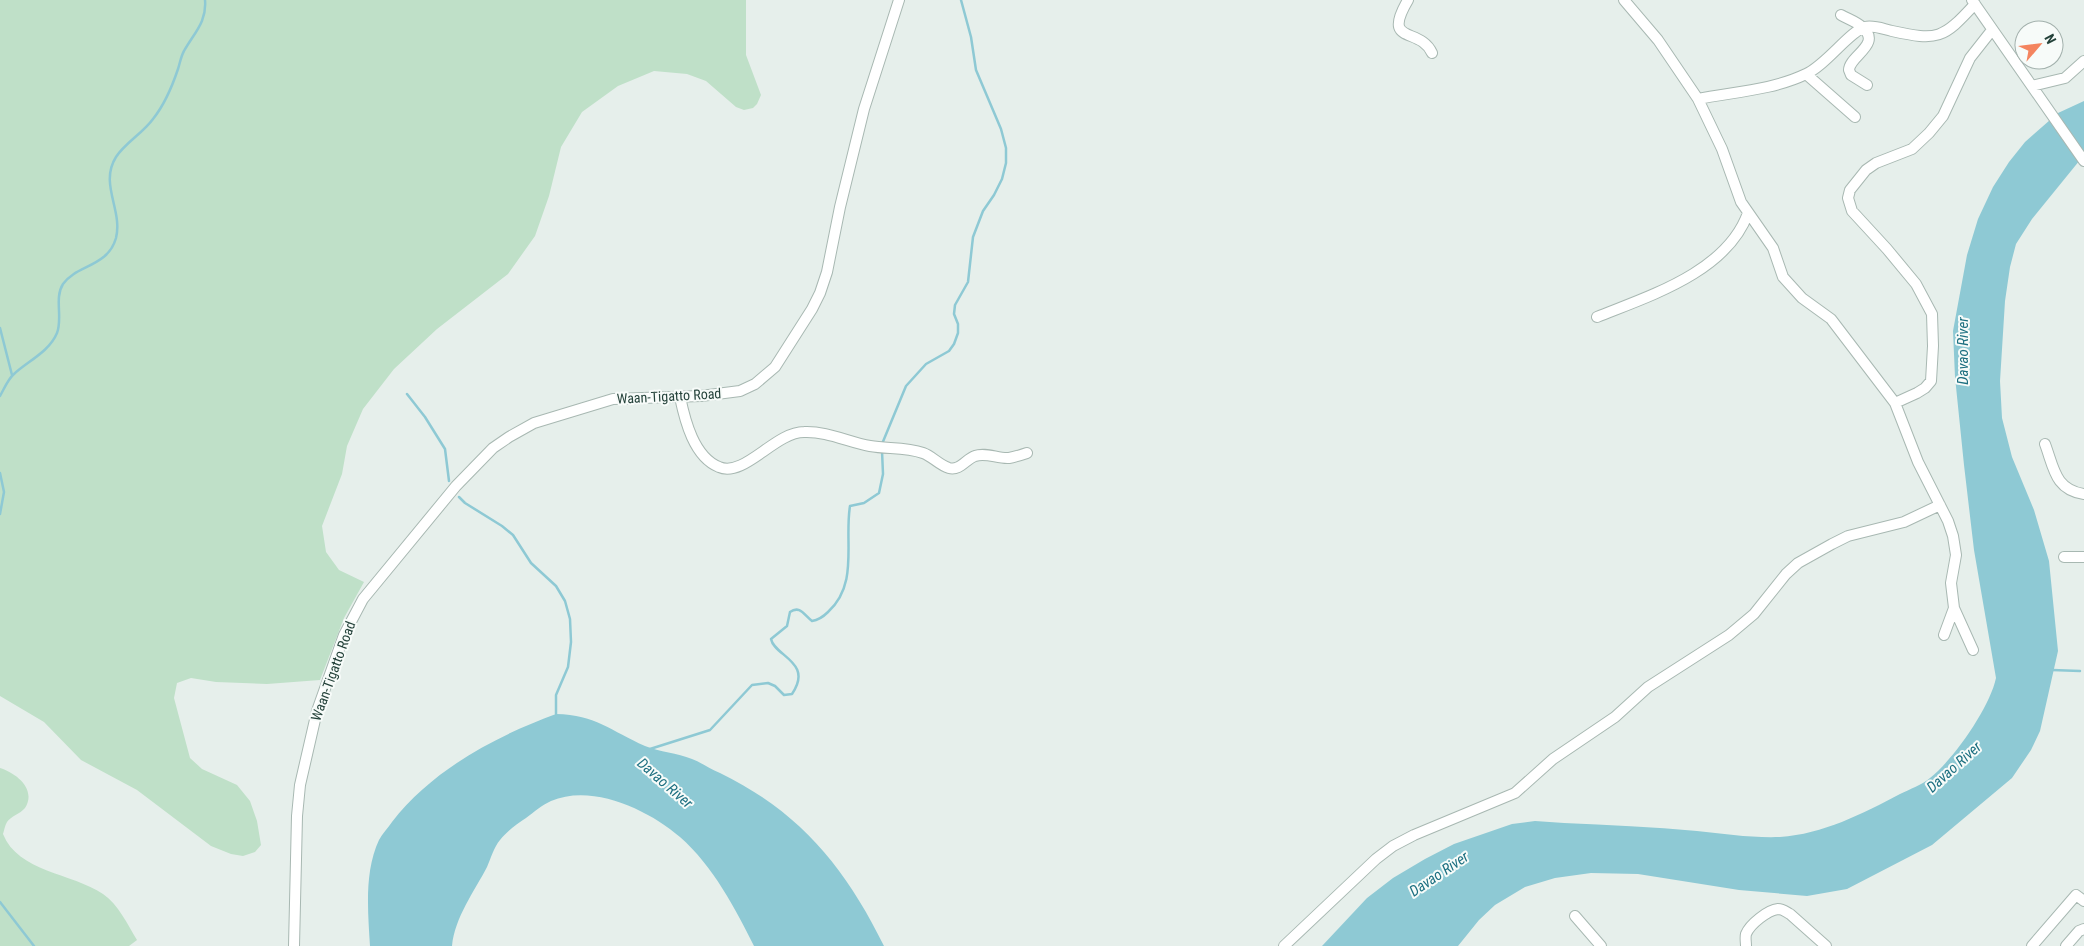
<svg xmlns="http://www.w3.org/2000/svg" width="2084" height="946" font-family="'Roboto Condensed',sans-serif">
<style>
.green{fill:#bfe0c8}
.water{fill:#8ec9d4}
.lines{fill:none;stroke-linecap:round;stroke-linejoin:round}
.stream{stroke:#8ec9d4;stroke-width:2.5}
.minor-casing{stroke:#a8b8b2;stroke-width:12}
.minor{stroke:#fff;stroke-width:10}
.labels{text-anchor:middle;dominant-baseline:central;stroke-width:4;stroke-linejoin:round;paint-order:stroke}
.street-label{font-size:14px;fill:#24423a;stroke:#f7fbf9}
.water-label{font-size:15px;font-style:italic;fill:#1c6f80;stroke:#f7fbf9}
</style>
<rect width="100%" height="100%" fill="#e6efeb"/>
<path class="green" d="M0,0h746v55l15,40 -4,9 -4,4 -9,2 -8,-3 -30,-26 -19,-7 -33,-3 -36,15 -36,26 -21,35 -12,49 -14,40 -27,38 -71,55 -43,40 -31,40 -16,37 -5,28 -20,52 4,26 13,18 25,12 -20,36 -24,62 -53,4 -51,-2 -25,-4 -14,5 -3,15 16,60 12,11 35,16 13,16 7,20 4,24 -6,7 -12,4 -12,-2 -20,-8 -74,-56 -56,-30 -37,-38 -44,-26z
M0,768c16,5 37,21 25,40 -5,6 -14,8 -18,14 -2,3 -3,9 -4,12 15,38 69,39 100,60 15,10 25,31 34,46l-8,6h-129z"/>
<path class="water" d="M2084,101v54l-52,64 -16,25 -6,23 -5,34 -5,80 2,37 10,39 22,53 15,51 9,90 -18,80 -9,19 -19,28 -80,67 -85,44 -40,7 -68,-6 -101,-16 -47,-1 -36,5 -30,9 -30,18 -16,15 -21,26h-136l45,-48 26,-20 32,-19 29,-15 58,-20 23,-3 29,2c44,2 89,4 133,8 27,3 55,7 83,6 43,-3 82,-23 120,-43 10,-5 22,-9 30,-16 24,-19 60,-71 66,-100l-22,-128 -10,-85 -9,-88 -2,-46 14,-76 11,-36 15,-32 16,-25 16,-20 33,-29z
M556,714c40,1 55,17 89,32 15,6 32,7 47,13 10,4 18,10 28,14 80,39 125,94 164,173h-130c-19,-38 -41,-80 -74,-109 -31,-27 -88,-54 -129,-36 -9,4 -17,11 -25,17 -9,6 -19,13 -26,22 -6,7 -9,18 -13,27 -13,25 -32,50 -35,79h-82c-2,-34 -6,-74 9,-106 3,-6 9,-12 13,-18 40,-52 104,-86 164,-108z"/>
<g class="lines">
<path class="stream" d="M0,328l12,47
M407,394l18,23 20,32 4,32
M0,396c4,-7 8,-17 14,-22 14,-13 35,-22 43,-41 6,-15 -3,-35 6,-49 13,-19 45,-17 53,-46 7,-28 -17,-54 0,-81 9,-14 27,-24 37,-38 12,-15 19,-32 25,-50 2,-6 3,-13 6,-18 10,-18 23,-29 21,-51
M882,444l24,-58 20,-22 23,-13 5,-7 4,-11v-9l-4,-10 1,-9 13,-23 5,-45 10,-26 11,-16 8,-16 4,-16v-15l-5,-19 -25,-59 -5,-33 -10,-37
M0,473l4,19 -4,22
M459,497l6,6 37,23 11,9 18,28 25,23 9,15 5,18 1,23 -3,25 -12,28v19
M2052,670l28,1
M650,749l60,-19 42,-45 16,-2 7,3 9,9 8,-1c22,-32 -18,-38 -21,-55l16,-13 3,-14c10,-7 14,3 22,9 7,-1 11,-4 16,-9 31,-28 16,-70 22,-106l14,-3 15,-10 4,-19 -1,-23
M0,902l34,44"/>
<defs>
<path id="minor" d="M1408,0c-27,46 12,26 24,53
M1624,0l34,40 40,59 24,50 19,53 32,46 10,29 19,21 29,21 64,84 23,59 30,59 5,15 3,19 -5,28 3,25 19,42
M1972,0l112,161
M1841,15c7,4 16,7 21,12 21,17 -13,29 -13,43l2,5 16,10
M1806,74l49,43
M2032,86l33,-8 19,-17
M1698,99c35,-7 75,-9 108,-25 20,-9 44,-43 59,-47 9,-2 18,2 27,4 46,10 51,8 83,-27
M1597,317c52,-21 130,-45 151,-104
M680,397c5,24 14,60 39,70 25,11 56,-35 85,-35 23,-1 44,10 66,14 17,3 36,1 53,7 9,3 16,12 26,15 11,3 17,-9 26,-12 11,-4 23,3 34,2 6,-1 12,-3 18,-5
M1895,403l22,-10 8,-5 6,-7 2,-35 -1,-32 -16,-30 -29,-35 -35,-38 -4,-13 2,-8 16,-20 10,-7 36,-14 17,-16 14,-17 27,-58 22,-28
M2045,444c9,24 10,46 39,50
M2064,557h20
M1944,635l10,-27
M1575,916l26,30
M294,946l3,-130 3,-31 17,-74 27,-76 19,-36 93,-113 37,-38 16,-11 25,-14 79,-24 88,-3 39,-5 15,-7 20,-17 37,-58 8,-16 7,-21 13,-65 24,-98 35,-109
M1284,946l92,-87 17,-13 21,-11 101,-42 38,-34 62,-42 33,-30 81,-52 25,-21 32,-40 12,-11 34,-19 16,-8 56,-14 36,-17
M1746,946c0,-4 -1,-8 0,-12 4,-10 22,-24 32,-25 5,0 8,3 12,5l36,32
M2032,946l44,-51 8,6
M2066,946l13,-15 5,-2"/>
</defs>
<use href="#minor" class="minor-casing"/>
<use href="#minor" class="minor"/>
</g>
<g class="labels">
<g class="street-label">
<text transform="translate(669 396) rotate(-3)">Waan-Tigatto Road</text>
<text transform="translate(333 671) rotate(-70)">Waan-Tigatto Road</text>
</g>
<g class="water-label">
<text transform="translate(1963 351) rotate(-90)">Davao River</text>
<text transform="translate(1954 767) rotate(-42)">Davao River</text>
<text transform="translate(665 783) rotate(41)">Davao River</text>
<text transform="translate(1439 874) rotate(-34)">Davao River</text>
</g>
</g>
<g transform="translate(2039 45) rotate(62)"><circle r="24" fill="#f7fbf9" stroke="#a3b1ad"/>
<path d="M0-4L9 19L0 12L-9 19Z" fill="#f4845f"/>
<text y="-8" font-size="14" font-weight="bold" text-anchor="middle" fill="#24423a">N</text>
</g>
</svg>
